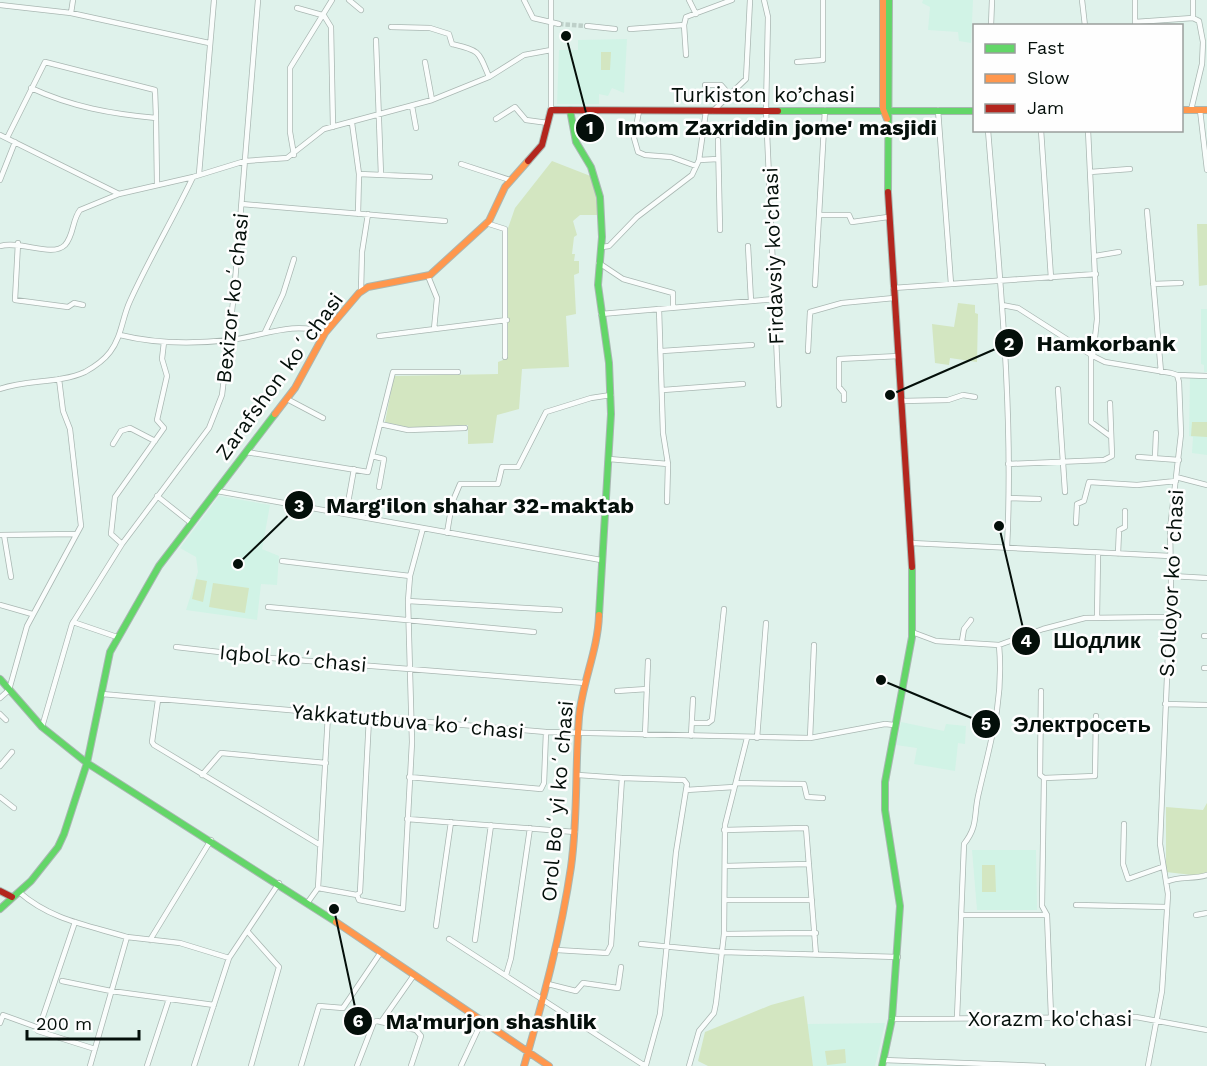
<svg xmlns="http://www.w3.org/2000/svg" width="1207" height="1066" font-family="'Work Sans',sans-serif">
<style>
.built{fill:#d1f3e6}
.green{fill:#d3e6c1}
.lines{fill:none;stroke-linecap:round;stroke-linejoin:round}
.street-tunnel{stroke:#bed0c9;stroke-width:4.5;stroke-dasharray:4.5 2;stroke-linecap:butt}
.street-casing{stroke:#a9b7b2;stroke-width:6}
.fast-casing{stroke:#a9b7b2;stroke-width:8}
.slow-casing{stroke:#a9b7b2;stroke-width:8}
.jam-casing{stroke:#a9b7b2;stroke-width:8}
.street{stroke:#fafdfc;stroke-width:4.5}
.fast{stroke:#63d668;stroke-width:6}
.slow{stroke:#ff974d;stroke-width:6}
.jam{stroke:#b3261e;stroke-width:6}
.labels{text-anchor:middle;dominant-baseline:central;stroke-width:5;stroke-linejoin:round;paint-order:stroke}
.street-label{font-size:21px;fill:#040f0a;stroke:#fefefe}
.leader{fill:none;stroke:#040f0a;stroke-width:2}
.callout-dot{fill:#040f0a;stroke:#fefefe;stroke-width:2}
.mark-label{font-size:18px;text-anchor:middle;font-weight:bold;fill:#fff}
.callout-label{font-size:22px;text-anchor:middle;font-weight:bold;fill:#040f0a;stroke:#fefefe;stroke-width:5;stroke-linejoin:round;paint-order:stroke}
</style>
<rect width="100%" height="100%" fill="#dff2eb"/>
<path class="built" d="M923,0h50l-2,43 -12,-2 -1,-9 -30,-2 2,-23 -8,-4z
M627,39l-3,54 -12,-5 -4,8 -9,-2v10h-42l2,-54h19v-10z
M1201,309h6v63h-3v-7l-3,-1z
M1190,376h17v79l-15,-2 1,-16 -4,-1z
M219,496l51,9 -8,44 17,7 -2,29 -16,-1 -4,36 -71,-10 12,-38 -2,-15 -16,-9z
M901,722l43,9 2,-7 20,2 -1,18 -7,-1 -3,28 -41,-7 3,-16 -21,-3z
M972,850h64l1,60h-60z
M885,1023l-10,43h-62l-6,-42z"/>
<path class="green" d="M601,52h10l-1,18h-9z
M552,161l41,16 6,38h-19l-7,6 4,14 -3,2 -2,17h3l-1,7h5v12l-5,2 2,39 -10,2 3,51 -47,2 -3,40 -22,6 -4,28 -25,1v-19l-56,3 -27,-6 9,-46 104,-2v-12l5,-2 4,-129 8,-23z
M1197,224h10v61l-8,1z
M958,303l17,2v8l3,1 -1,48 -27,-4 -1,7 -14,-2 -3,-39 22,3z
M1192,422h15v15l-16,-1z
M196,579l11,2 -4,21 -11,-3z
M213,583l36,5 -4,25 -36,-6z
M1207,803v70l-6,3 -35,-4v-65l37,3z
M982,865h13l1,27h-14z
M804,996l9,70h-105l-10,-5 7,-29 66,-27z
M845,1049l1,14 -19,2 -2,-14z"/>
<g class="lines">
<path class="street-tunnel" d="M559,24l28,2"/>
<defs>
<path id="street" d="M349,0l12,10
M524,0l9,18 26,6
M689,0l7,14
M764,0l4,17 -2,93 13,295
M1082,0l3,26
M1135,0v26
M0,5l71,8 138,30
M297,8l25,7
M71,13l2,-13
M323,14l8,13 2,100
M1135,22l58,-4
M684,25l2,30
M587,26l28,3
M991,26l1,-26
M391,27l39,1 19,6 3,10c28,7 26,6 37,33
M630,29l54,-4 2,-8 46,-17
M376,40l5,135
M425,62l7,38
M797,62l26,-2v-60
M705,85h16l7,8
M31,88c41,19 81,26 125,30l1,66
M412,106l4,22
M551,110v-110
M938,110l13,174
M1191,110l11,-46 1,-22 -4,-21 -6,-3v-18
M1200,110l7,60
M639,111l-5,27 4,14 7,3 26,2 25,9
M713,111l33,-32 4,-79
M496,119l19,-12 11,13 22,3
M352,123l7,51 -1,40
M988,130c11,139 26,279 19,418
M1041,130l10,148
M1088,130l9,189 -4,37 12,6 66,11 6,2 2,7 2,52 -11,95 1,53 -11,262 8,50 -6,97 -14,75
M0,135l119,59 74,-17 52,-16 42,-3 37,-29 108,-29 57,-23 35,-22 27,-5
M7,138l38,-76 110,28 1,28
M718,140l2,90
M294,155l-4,-23v-64l42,-68
M699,160l19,-1
M461,164l49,16
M1090,172l40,-3
M199,174l15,-174
M359,174l71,3
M0,180l15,-38
M242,204l203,17
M1147,211l14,161
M819,215h30l3,7 36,-5
M486,223l19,6v128
M18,243l-3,57 53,7 6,-4 9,2
M0,246c21,-6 52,12 65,-1 9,-10 7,-25 15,-35l39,-16
M748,246l3,55
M602,247l7,-1 28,-29 55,-42 7,-15 7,-49
M1095,256l24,-4
M599,263l24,16 50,14v14
M428,276l9,22 -3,31
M1153,284l28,-1
M815,285l10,-175
M893,288l203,-14
M361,291l1,-39 6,-38
M1002,305l16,3 75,48
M601,314l174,-15
M265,332l18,-38 11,-35
M120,335c36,9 73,9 110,5 31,-3 63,-20 95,-7
M379,336l128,-16
M662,351l90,-6
M808,351l2,-39 32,-9 52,-5
M1091,355v67l19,14
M1177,375l30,1
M0,389c27,-10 58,-5 85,-17 9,-5 19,-12 25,-20 12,-16 12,-34 20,-51 19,-42 43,-82 63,-124
M1058,389l7,103
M663,390l80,-6
M287,399l36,19
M844,400v-7l-5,-6v-28l60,-3
M902,401l46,-1 15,-5 12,2
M380,424l28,6 57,-2
M113,444l8,-13 9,-3 25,13
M246,452l122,20 25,-100h65
M372,456l12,3 -5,28
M1138,457l41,3
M1155,457l1,-24
M609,459l59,5 -5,-31 -4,-124
M1008,464l96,-4 8,-4 -2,-53
M1176,477l31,8
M217,491l384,69
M157,496l34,27
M1009,498l30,1
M667,502l1,-38
M346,514l8,-45
M1076,523l1,-19 7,-3 5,-19 48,3 39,-4
M447,533l5,-30 8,-19h38l4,-17h16l28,-55 45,-14 20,-3
M0,535l76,-1
M4,535l7,42
M911,543l259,13
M122,544l-11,-10 4,-37 49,-69 -7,-8 10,-44 -5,-17 2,-17
M1118,554l1,-24 6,-3v-16
M282,561l128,15
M1171,576l36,2
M408,601l152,9
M0,605l32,9
M268,607l266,25
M1097,618l1,-65
M73,622l44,15
M912,632l24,9 63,4 44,-16 42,-11 83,-1
M1204,636h3
M962,641l2,-12 7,-9
M176,647l95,11 314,25
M1204,668h3
M617,691l30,-2
M1041,691l-1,84 4,3
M102,694l444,38 264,6 75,-14 9,1
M0,698l9,-8 18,-64 54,-100 -11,-97 -7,-18 -4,-32
M158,700l-6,42 2,3 166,100
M1165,704l42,1
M0,714l6,6
M692,723h16l4,-3 12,-111
M42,727l30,-103 50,-80 87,-116 13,-33 12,-101 24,-294
M645,735l3,-74
M691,736l2,-37
M757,738l9,-115
M810,738l4,-93
M0,766l12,-14
M202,775l19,-22 105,10
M409,777l132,12 3,-6 2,-51
M622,778l62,2 3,4 -1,6
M1044,778l-2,128 5,9 4,101
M1044,778l51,-2 1,-60
M736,783l68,1 3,13 16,1
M0,797l14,11
M407,819l168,13
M1124,824l-1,40 5,15 34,-12
M724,830l82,-2 10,127
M725,866l84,-2
M1166,882c14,-7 26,-2 41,-7
M318,888l39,7 3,-3 9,-174
M19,892c32,28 68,33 108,45
M357,895l2,5 44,9 9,-167 -4,-141 2,-25 13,-48
M725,900h87
M308,902l10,-14 10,-173
M1076,905l91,2
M962,915h85
M1196,915l11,-2
M75,922l-37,109 57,18
M436,926l15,-104
M248,932l31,35 -28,99
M724,934l92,-1
M449,939l193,125 4,1 14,-51 16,-162 10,-62 48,-3
M150,940l61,-100
M475,940l16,-115
M641,944l82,8 175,5
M557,950l50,3 4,-8 11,-167 -44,-3
M506,975l5,-17 19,-130
M62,981l49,10 103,14
M548,984l28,7 7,-8 35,5 3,-21
M957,1018l7,-174c15,-19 9,-29 15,-52 12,-52 25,-92 20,-147
M892,1019l244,-2 71,13
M381,1022l33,-47
M0,1023l3,-8 36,13
M883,1060l160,6
M90,1066l37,-129 53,6 49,15 50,-75
M147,1066l22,-67
M194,1066l35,-108
M301,1066l18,-60 24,2 38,-56
M357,1066l17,-44 3,-1 39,9 5,6 -10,30
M461,1066l21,-45
M689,1066l10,-35 15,-18 2,-10 8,-69 1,-109 22,-87"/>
<path id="fast" d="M570,110l6,32 15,25 9,30 2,40 -4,48 11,78 2,51 -12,201
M778,111h196
M888,192l1,-192
M0,679l42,48 45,36 249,159
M0,909l31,-28 27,-34 6,-13 23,-71 23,-111 49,-86 116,-152
M882,1066l10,-47 8,-113 -15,-96v-28l27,-145v-70"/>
<path id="slow" d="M883,0v109l4,10
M1182,110h25
M275,414l20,-26 30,-55 34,-40 9,-6 62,-12 59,-54 16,-34 23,-26
M336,922l213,144
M524,1066c19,-66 37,-131 47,-199 7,-50 4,-100 8,-150 3,-34 19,-67 20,-102"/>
<path id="jam" d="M528,161l14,-16 9,-35 227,1
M888,192l24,375
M0,891l12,6"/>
</defs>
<use href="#street" class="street-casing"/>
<use href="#fast" class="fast-casing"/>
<use href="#slow" class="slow-casing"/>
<use href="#jam" class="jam-casing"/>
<use href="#street" class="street"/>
<use href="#fast" class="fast"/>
<use href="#slow" class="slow"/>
<use href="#jam" class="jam"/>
</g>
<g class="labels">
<g class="street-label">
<text x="763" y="94">Turkiston ko’chasi</text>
<text transform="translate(773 256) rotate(-92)">Firdavsiy ko'chasi</text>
<text transform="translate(232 298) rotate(-84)">Bexizor koʻchasi</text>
<text transform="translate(279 376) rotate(-54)">Zarafshon koʻchasi</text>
<text transform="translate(1171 583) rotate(-87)">S.Olloyor koʻchasi</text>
<text transform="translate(293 658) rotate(5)">Iqbol koʻchasi</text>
<text transform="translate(408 721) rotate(5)">Yakkatutbuva koʻchasi</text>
<text transform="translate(557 801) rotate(-85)">Orol Boʻyi koʻchasi</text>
<text x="1050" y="1018">Xorazm ko'chasi</text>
</g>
</g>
<path class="leader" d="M566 36L590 128M890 395L1009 343M238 564L299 505M999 526L1026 641M881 680L986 724M334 909L358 1021"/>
<g class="callout-dot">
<circle cx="566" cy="36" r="6"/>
<circle cx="890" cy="395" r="6"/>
<circle cx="238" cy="564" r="6"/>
<circle cx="999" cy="526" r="6"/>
<circle cx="881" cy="680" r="6"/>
<circle cx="334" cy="909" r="6"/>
<circle cx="590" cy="128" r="15"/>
<circle cx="1009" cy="343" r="15"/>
<circle cx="299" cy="505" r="15"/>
<circle cx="1026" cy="641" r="15"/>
<circle cx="986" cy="724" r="15"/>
<circle cx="358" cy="1021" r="15"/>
</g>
<g class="mark-label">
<text x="590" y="134">1</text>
<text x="1009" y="350">2</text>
<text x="299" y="512">3</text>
<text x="1026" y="647">4</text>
<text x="986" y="730">5</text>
<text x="358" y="1027">6</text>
</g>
<g class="callout-label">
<text x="777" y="135">Imom Zaxriddin jome' masjidi</text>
<text x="1106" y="351">Hamkorbank</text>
<text x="480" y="513">Marg'ilon shahar 32-maktab</text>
<text x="1097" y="648">Шодлик</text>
<text x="1082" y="732">Электросеть</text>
<text x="491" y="1029">Ma'murjon shashlik</text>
</g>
<rect x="973" y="24" width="210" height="108" fill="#fefefe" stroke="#9a9e9c" stroke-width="1.5"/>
<rect x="985" y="44" width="30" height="9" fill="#63d668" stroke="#9a9e9c" stroke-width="1.5"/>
<text x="1027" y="54" font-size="18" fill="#040f0a">Fast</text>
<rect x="985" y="74" width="30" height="9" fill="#ff974d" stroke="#9a9e9c" stroke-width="1.5"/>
<text x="1027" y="84" font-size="18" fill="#040f0a">Slow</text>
<rect x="985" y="104" width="30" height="9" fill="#b3261e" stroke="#9a9e9c" stroke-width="1.5"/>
<text x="1027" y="114" font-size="18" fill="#040f0a">Jam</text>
<path d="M27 1030v9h112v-9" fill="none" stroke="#040f0a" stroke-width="3"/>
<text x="36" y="1030" font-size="18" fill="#040f0a" stroke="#fefefe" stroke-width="4.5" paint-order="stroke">200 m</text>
</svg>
